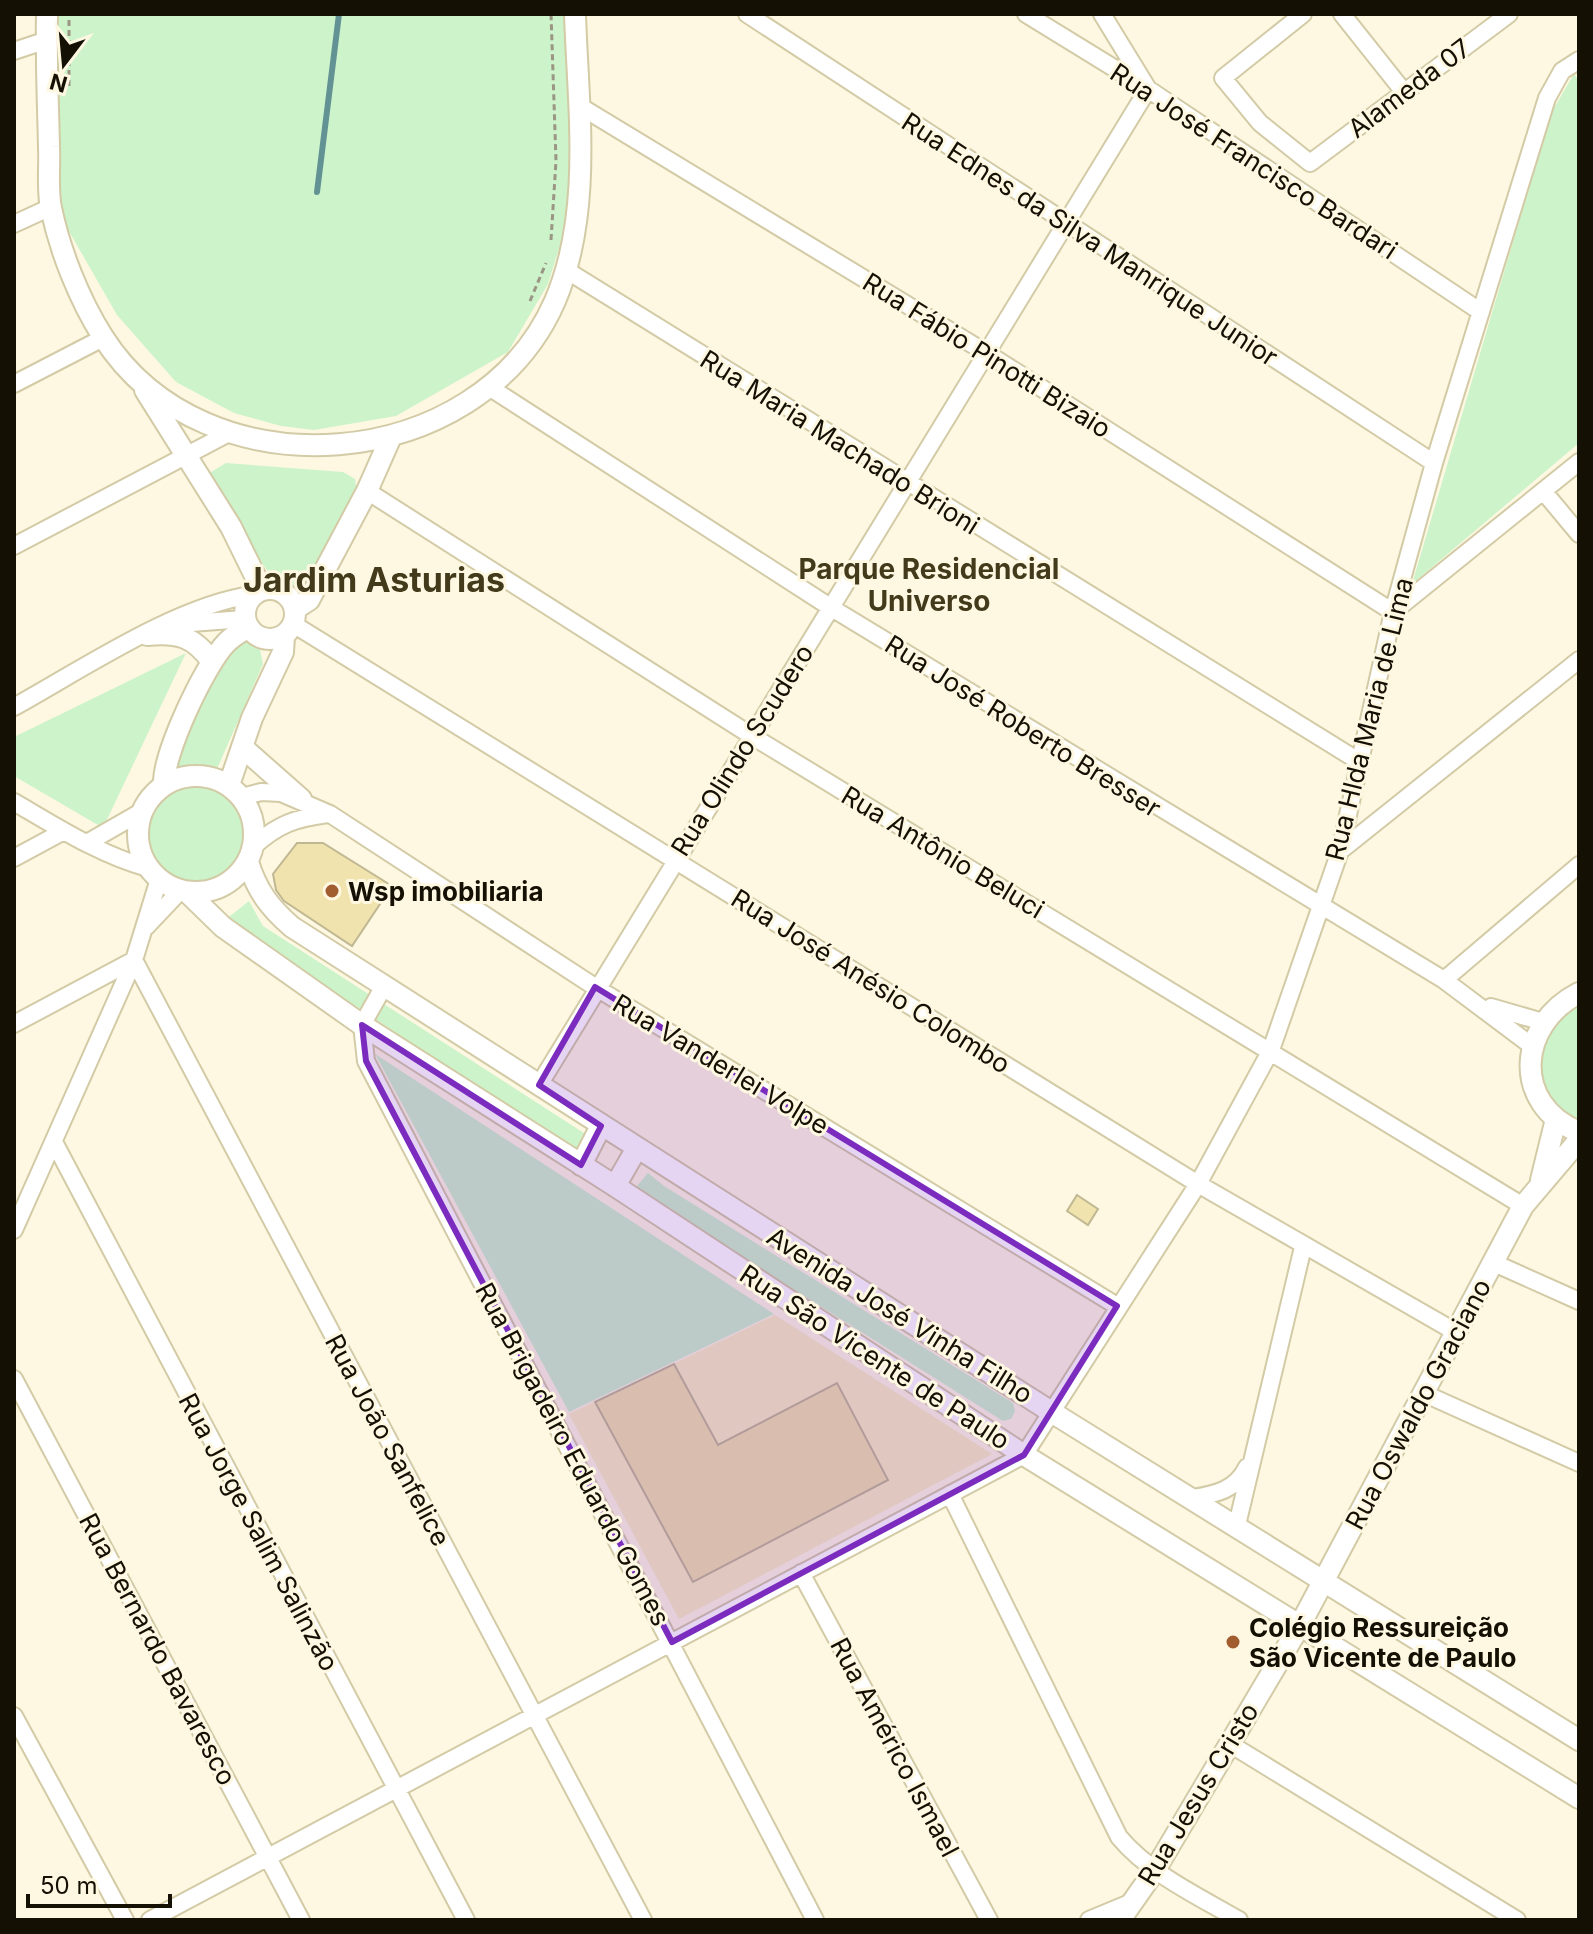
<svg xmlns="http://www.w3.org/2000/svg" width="1593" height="1934" font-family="Inter,sans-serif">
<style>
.built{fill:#f9eec1;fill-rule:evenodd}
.green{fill:#ccf3ca}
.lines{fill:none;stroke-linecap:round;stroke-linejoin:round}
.stream{stroke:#639294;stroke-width:6}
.building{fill:#f0e3ad;stroke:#c0b793;stroke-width:2}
.minor-casing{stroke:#d3caa6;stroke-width:20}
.tertiary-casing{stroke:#d3caa6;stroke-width:24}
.path{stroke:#9b9584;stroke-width:3;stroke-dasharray:6 4;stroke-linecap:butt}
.minor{stroke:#fff;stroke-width:16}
.tertiary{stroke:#fff;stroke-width:20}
.marked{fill:#7b2cbf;fill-opacity:0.2;stroke:#7b2cbf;stroke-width:6;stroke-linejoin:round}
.poi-dot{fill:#a15c30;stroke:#fef8e2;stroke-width:3}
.labels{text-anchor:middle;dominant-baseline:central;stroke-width:6;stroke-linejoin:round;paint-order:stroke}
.street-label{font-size:26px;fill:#141004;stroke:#fef8e2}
.poi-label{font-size:26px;font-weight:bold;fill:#141004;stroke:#fef8e2;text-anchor:start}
.neighbourhood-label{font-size:28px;font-weight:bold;fill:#423a1a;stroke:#fef8e2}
.district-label{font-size:34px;font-weight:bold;fill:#423a1a;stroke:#fef8e2}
</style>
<rect width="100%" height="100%" fill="#fef8e2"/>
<path class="built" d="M775,1315l217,139 -313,165 -110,-205zM674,1364l34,63 -76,40 -37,-65zM837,1383l32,60 -92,48 94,-43 17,32 -195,102 -16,-32z"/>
<path class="green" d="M57,14h510l5,192 -24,78 -40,68 -112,64 -82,14 -33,-4 -47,-13 -58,-31 -59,-67 -55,-96 -5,-74z
M1574,74l5,7v362l-167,141 139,-471z
M226,463l117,9 12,7 2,12 -54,103 -8,4 -10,-1 -74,-110v-15z
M249,639l10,6 4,19 -46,105 -24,-5 -19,3 4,-16 51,-103 9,-8z
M186,653l-83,175 -89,-52v-39z
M148 834a48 48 0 1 1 96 0a48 48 0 1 1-96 0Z
M249,901l14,25 324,209 -10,17 -352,-232z
M1579,1002v117c-37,-13 -51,-68 -26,-97 7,-8 18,-14 26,-20z
M375,1054l399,260 -205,98z
M648,1173l16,13 349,217 2,8 -4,8 -8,2 -363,-228 -3,-7z"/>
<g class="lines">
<path class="stream" d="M317,192l22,-178"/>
</g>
<path class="building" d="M297,843h26l69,43 -40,60 -68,-45 -8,-11 -3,-16z
M1077,1195l21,14 -10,16 -21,-14z
M674,1364l44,81 119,-62 51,97 -195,102 -98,-180z"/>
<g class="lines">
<defs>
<path id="minor" d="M747,14l687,449
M1026,14l122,75 333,223
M1303,14l-80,64 37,45 50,40 199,-149
M1342,14l62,78
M14,51l33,-11
M578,105l410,249 405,258 186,-150
M14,224l37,-17
M566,270l794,492
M14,384l89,-46
M489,387l341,220 614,373 88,66
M367,491l385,245 771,470
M1544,492l35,42
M14,546l215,-113
M178,624l66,-5
M293,624l905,560 256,147
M14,707c67,-37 165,-103 239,-112
M242,797l19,-5 20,1 49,21 265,173 522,319
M14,802c43,25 86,53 134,66
M87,843l54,-31
M254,846c24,-22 42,-28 74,-32
M1340,851l239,-191
M14,858l50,-27
M146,927l35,-37
M1444,980l135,-115
M384,986l-22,39 4,36 449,859
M1491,1007l52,15
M14,1024l120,-64 509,960
M539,1085l609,-996 -46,-75
M54,1142l412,778
M14,1230l120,-270 25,-81
M1494,1263l85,38
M14,1379l287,541
M1423,1393l156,70
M950,1494l169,343c31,37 79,59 120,83
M1193,1498c23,-4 43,-8 54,-31
M1237,1525l66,-278
M801,1573l188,347
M14,1716l111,204
M1230,1744l287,176
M150,1920l874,-465 174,-271 73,-134 69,-199 53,-239 41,-149 113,-365 15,-27 17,-11
M1089,1920l41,-17"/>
<path id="tertiary" d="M47,14c-1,44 1,89 2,133 1,20 -2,42 2,61 9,43 28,91 52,129 102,160 376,138 452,-36 38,-89 23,-193 20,-287
M145,390l86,137 31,63
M245 614a25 25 0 1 1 50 0a25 25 0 1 1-50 0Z
M295,609l14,-9 58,-109 23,-52
M147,635c30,-3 47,1 65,27
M242,747l59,52
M138 834a58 58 0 1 1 116 0a58 58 0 1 1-116 0Z
M164,784c-1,-30 41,-120 63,-142 6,-6 14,-10 21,-15
M229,785l23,-67 31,-66 1,-16
M248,862c9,29 22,46 44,65l761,486 526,327
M187,892l36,35 139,98 253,161 409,269 555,343
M1579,993c-61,31 -68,111 0,139
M581,1165l20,-39
M1541,1180l15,-61
M615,1186l22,-38
M1120,1920l35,-50 144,-243 224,-421 56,-66"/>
</defs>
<use href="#minor" class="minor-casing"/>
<use href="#tertiary" class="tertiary-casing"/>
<path class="path" d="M69,86v-72
M551,240l5,-79 -5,-147
M530,301l16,-38"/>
<use href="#minor" class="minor"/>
<use href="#tertiary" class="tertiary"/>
</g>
<path class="marked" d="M595,987l522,319 -93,149 -352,187 -306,-581 -4,-36 219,140 20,-39 -62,-41z"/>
<g class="poi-dot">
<circle cx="332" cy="891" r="8"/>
<circle cx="1233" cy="1642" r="8"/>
</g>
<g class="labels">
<g class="street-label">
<text transform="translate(1409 88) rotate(-37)">Alameda 07</text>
<text transform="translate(1254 161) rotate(33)">Rua José Francisco Bardari</text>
<text transform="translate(1090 239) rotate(33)">Rua Ednes da Silva Manrique Junior</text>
<text transform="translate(987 355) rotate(32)">Rua Fábio Pinotti Bizaio</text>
<text transform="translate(840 442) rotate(32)">Rua Maria Machado Brioni</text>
<text transform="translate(1369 719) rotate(-76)">Rua Hlda Maria de Lima</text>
<text transform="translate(1023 726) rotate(32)">Rua José Roberto Bresser</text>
<text transform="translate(742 750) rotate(-58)">Rua Olindo Scudero</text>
<text transform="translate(943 852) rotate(31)">Rua Antônio Beluci</text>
<text transform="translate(871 981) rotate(32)">Rua José Anésio Colombo</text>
<text transform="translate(721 1064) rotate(31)">Rua Vanderlei Volpe</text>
<text transform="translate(900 1315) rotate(32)">Avenida José Vinha Filho</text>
<text transform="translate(875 1357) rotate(33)">Rua São Vicente de Paulo</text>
<text transform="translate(1418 1404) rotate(-62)">Rua Oswaldo Graciano</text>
<text transform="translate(388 1440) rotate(62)">Rua João Sanfelice</text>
<text transform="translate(573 1454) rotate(62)">Rua Brigadeiro Eduardo Gomes</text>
<text transform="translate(259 1532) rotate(62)">Rua Jorge Salim Salinzão</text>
<text transform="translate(158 1649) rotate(62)">Rua Bernardo Bavaresco</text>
<text transform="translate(895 1747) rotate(62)">Rua Américo Ismael</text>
<text transform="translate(1198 1794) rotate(-59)">Rua Jesus Cristo</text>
</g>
<g class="poi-label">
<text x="348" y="891">Wsp imobiliaria</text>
<text x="1249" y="1627">Colégio Ressureição<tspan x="1249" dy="30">São Vicente de Paulo</tspan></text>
</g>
<g class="neighbourhood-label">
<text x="929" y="569">Parque Residencial<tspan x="929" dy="32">Universo</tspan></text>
</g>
<g class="district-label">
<text x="374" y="579">Jardim Asturias</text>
</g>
</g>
<rect width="1593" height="1934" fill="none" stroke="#141004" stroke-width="32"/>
<g transform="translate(64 64) rotate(196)" stroke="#fef8e2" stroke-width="6" paint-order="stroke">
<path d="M0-6L14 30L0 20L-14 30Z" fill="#141004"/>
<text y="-12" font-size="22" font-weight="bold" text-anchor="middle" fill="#141004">N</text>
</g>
<path d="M28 1894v12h142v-12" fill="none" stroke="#141004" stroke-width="4"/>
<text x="40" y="1894" font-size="24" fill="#141004" stroke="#fef8e2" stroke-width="6" paint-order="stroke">50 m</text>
</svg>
